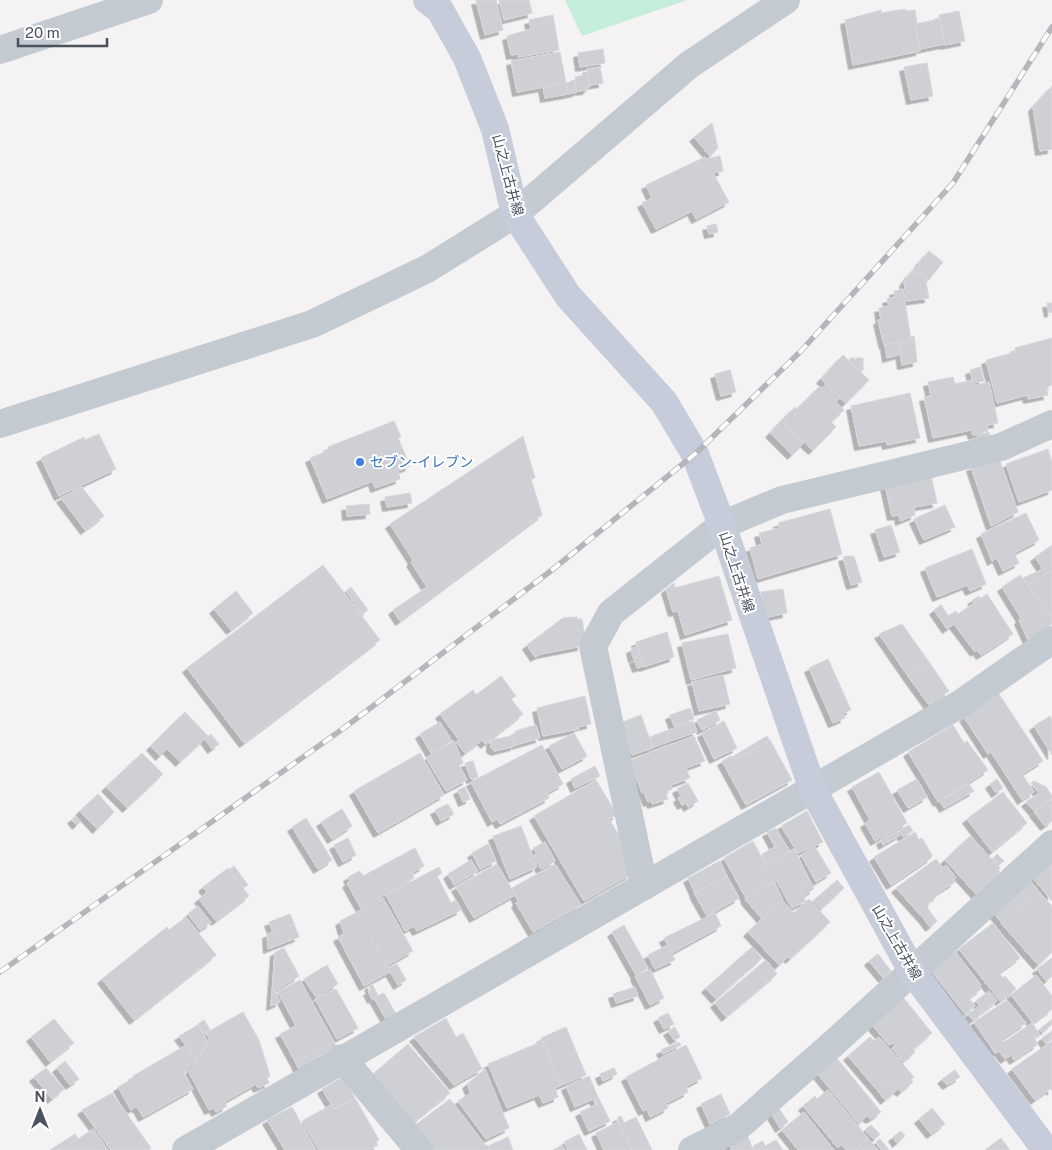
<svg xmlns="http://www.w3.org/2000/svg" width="1052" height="1150" font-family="'Public Sans','Noto Sans JP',sans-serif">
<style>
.green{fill:#c4eeda}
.building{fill:#cfd0d6;stroke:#d6d7dd;filter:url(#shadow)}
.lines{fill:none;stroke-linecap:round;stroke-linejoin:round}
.minor{stroke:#c4cad2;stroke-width:28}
.tertiary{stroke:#c4cad2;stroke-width:28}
.secondary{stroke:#c6ccd9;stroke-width:28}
.rail-casing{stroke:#b4b6bb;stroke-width:5.5}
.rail{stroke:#fff;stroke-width:4;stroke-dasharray:11;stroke-linecap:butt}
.shop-dot{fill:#3f7fe0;stroke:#fff;stroke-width:2}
.labels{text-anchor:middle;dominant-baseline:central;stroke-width:4;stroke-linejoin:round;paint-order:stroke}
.street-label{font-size:14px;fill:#4a525e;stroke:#fff}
.shop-label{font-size:14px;fill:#366cbe;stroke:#fff;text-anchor:start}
</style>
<defs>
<filter id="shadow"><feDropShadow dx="-4.5" dy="4.5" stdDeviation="0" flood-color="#0004"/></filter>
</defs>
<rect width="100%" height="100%" fill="#f4f2f2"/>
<path class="green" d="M565,0h122l-105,36z"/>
<path class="building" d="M476,0h20l7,30 -18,5z
M499,0h30l3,13 -28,7z
M905,9l1,2 9,-1 2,13 -2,1 5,27 -67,14 -8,-45 36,-10v3z
M959,11l6,30 -20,4 -6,-30z
M553,15l6,35 -41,7 -1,-3 -6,1 -4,-19 24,-7 -2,-9z
M939,19l6,25 -25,5 -5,-25z
M603,49l2,14 -25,4 -2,-14z
M560,52l6,31 -49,9 -6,-31z
M927,63l6,33 -22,4 -7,-33z
M600,67l3,16 -13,2 -3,-16z
M588,74l2,12 -3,4 -10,1 -2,-14z
M574,81l3,11 -9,2 -2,-11z
M566,83l2,11 -23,4 -2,-11z
M1052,86v63l-12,2 -7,-44z
M712,123l6,25 -8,8 -16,-19z
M720,156l3,15 -10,2 16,29 -33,17 -4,-8 -36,18 -14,-26 10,-5 -6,-13 59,-28 1,2z
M716,224l2,8 -9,2 -2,-8z
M929,251l14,11 -15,19 -9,-18z
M919,264l2,9 -12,2z
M924,272l5,26 -22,3 -3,-19 5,-7z
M903,289l8,51 -27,5 -6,-25h3l-2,-12 10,-2 -2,-7 8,-2 -1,-6z
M1047,303h5v9l-3,1z
M914,336l1,7 -16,2 2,9 -14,4 -2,-13 26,-5v-3z
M1052,338v47l-6,2 2,8 -20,4 -1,-4 -30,8 -11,-43 30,-8 -1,-4z
M915,343l2,19 -15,3 -3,-20z
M843,355l26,25 -23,23 -25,-24z
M852,357l12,11 -3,4 -12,-12z
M855,358h8v9l-7,-6z
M980,367l4,14 -11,2 -3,-13z
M730,370l6,22 -15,4 -6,-22z
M953,377l2,7 17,-4 1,6 16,-4 9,41 -11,2 1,6 -15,4 -2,-5 -38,8 -9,-41 7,-1 -3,-14z
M826,384l14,13 -4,5 8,8 -13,12 5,5 -23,23 -32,-29 14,-14 2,2 23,-23 2,2z
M910,393l10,45 -33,7 -1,-4 -27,5 -8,-40z
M394,421l7,16 -3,1 12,28 -12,5 2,8 -25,9 -2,-7 -46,18 -17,-41 20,-8 -2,-3z
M781,421l23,22 -12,12 -22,-22z
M989,432l2,6 -12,3 -2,-5z
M99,434l17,35 -57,27 -18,-38 43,-21 1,3z
M523,436l12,42 -4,1 11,36 -142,106 -7,-11 34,-23 -16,-25 2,-2 -23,-36z
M1048,449l4,13v28l-33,12 -13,-38z
M999,458l19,54 -27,14 -20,-59z
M931,475l6,28 -23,4 1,8 -15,6 -1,-6 -7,1 -7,-31z
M82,487l22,29 -19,14 -24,-32z
M410,493l2,10 -25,4 -2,-10z
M369,504l1,10 -23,2 -1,-10z
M945,505l10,22 -31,13 -10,-21z
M830,509l12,45 -84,25 -8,-31 12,-4 -3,-11 21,-5 -2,-5z
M1026,513l13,27 -25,13 5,10 -16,8 -6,-13 -5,3 -11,-27z
M891,525l9,27 -16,5 -9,-27z
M1052,545v25l-6,4 -11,-17z
M972,549l14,35 -16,7 -3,-6 -30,12 -12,-29z
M847,556h7l8,26 -11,3 -8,-28z
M323,565l57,75 -136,103 -57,-75z
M1043,569l3,5 -18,11 -5,-7z
M1052,570v48l-24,-33z
M1020,575l32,43v6l-24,16 -9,-20 2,-2 -19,-31z
M719,576l13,44 -47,15 -7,-24 -5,1 -7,-23 8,-6 1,5z
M351,587l17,23 -6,4 -16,-23z
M783,589l4,24 -19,4 -1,-4 -2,1 -4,-22z
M236,591l17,22 -22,17 -17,-21z
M987,594l26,40 -32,21 -4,-5 -2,2 -27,-36 8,-5 2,3z
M979,596l2,3 -7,4 -2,-3z
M941,605l13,19 -7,5 -13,-19z
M577,617v2h5l3,18 -4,1 1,8 -41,8 -6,3 -8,-12 36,-27z
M902,624l27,38 -21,14 -29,-42z
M667,632l7,25 -30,10 -8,-25z
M728,634l8,34 -45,12 -9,-37z
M638,646l2,9 -7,3 -2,-9z
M641,657l3,9 -7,2 -3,-9z
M828,659l23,51 -8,3 2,5 -12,5 -24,-55z
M929,662l20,29 -20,14 -21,-29z
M723,675l7,29 -31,7 -7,-29z
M501,676l15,20 -5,3 12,15 -38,30 -3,-4 -17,13 -9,-11 3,-2 -19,-26 33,-24 3,5z
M999,694l44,67 -21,13 12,18 -12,8 -31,-48 -3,2 -24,-37z
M585,696l6,28 -13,3 1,2 -36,7 -6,-28z
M690,708l4,11 -20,7 -4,-11z
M716,711l4,9 -18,10 -5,-10z
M185,712l23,24 -28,26 -13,-13 -7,7 -9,-10z
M641,715l12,33 -21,7 -12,-32z
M1050,716l2,4v35l-18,-29z
M693,721l4,11 -27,9 -4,-10z
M724,721l13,27 -23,11 -12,-26z
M440,722l12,19 -21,12 -11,-19z
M536,725l4,13 -24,7 -3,-11 3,-1 -1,-2z
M953,725l11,18 3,-2 21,29 -50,32 -30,-50z
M666,731l4,10 -16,6 -4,-10z
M574,733l13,23 -25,13 -13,-23z
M211,734l8,10 -7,5 -7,-10z
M512,736l3,10 -20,5 -4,-3v-8z
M694,736l11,25 -19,7 4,10 -19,7 1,4 -5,2 1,3h-2l2,5 -16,5 -1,-3 -3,1 -4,-10 -2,1 -12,-33z
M767,736l3,5 -36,20 -2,-4z
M770,740l22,40 -46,25 -24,-44 9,-5 3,5z
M454,741l9,22 -4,2 8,15 -21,11 -20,-33z
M542,745l21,39 -16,9 2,5 -49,26 -3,-5 -5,3 -21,-40z
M142,753l21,21 -36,34 -21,-21z
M420,753l24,42 -66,38 -24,-42z
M473,761l5,16 -7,2 -6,-16z
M595,766l5,10 -25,12 -4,-9z
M879,772l28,51 -32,18 -10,-18 5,-3 -18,-33z
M917,779l10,18 -19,11 -11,-18z
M997,779l6,9 -7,5 -6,-9z
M596,780l21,35 -8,4 16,26 6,29 -47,27 -50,-85z
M1034,781l12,6 6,9 -1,3 -17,12 -8,-9 13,-9 -8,-10z
M688,783l10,18 -10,6 -2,-4 -4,2 -4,-7 3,-2 -4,-7z
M969,784l5,7 -30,17 -4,-7z
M465,787l5,12 -7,3 -5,-12z
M1003,792l24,31 -35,29 -25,-33z
M98,794l16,18 -17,17 -17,-18z
M1052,799v22l-7,5 -11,-14z
M448,804l6,10 -13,7 -6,-11z
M342,809l10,17 -20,13 -11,-17z
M807,811l16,31 -25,11 -17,-27z
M76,816l5,5 -4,4 -5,-6z
M306,818l26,42 -14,9 -26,-42z
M909,825l4,6 -10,6 -4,-7z
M521,826l16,41 -27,12 -17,-43z
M776,828l8,14 -9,5 -8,-15z
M897,831l3,4 -17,10 -2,-5z
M915,832l4,8 3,-2 10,17 -1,3 -40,27 -17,-28z
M970,836l30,32 -2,2 2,2 -24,22 -31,-34z
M348,838l8,17 -13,7 -9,-17z
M753,841l21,40 -28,17 -22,-40z
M545,842l10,19 -14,8 -7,-14 3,-1 -4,-6z
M784,842l6,9 -23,13 -5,-10z
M488,844l8,17 -16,8 -8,-16z
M815,847l16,26 -15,9 -15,-27z
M415,848l9,18 -12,7 -10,-18z
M794,849l16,32 -12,6 8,14 -14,7 -25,-44z
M997,854l7,7 -5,4 -6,-7z
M402,855l12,23 -53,30 -14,-25 3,-2 -2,-4 12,-6 3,5z
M936,859l7,9 3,-3 10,13 -3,2 2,2 -17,11 1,1 -11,9 1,2 -2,2 4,6 -7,6 -28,-31z
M471,860l7,11 -24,14 -6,-11z
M720,861l7,15 -32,17 -7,-15z
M1052,862v39l-20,-24z
M497,864l18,31 -41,23 -18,-31z
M555,864l26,41 -48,27 -17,-29 2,-2 -6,-13z
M234,866l14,19 -5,3 -14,-18z
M439,867l3,6 -5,3 14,27 5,-3 5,10 -44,21 -3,-5 -9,5 -19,-36z
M228,868l21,28 -33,25 -17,-22 8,-7 -4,-5z
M727,876l12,22 -32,18 -13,-23z
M1028,878l13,16 -9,8 -3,-3 -27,24 -11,-13z
M837,880l7,8 -23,21 -8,-8z
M774,881l9,19 -21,19 -17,-20z
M810,881l4,8 -11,7 -5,-9z
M1041,894l11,12v46l-14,13 -37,-42 28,-24 3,3z
M383,898l30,53 -27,15 -29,-54z
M809,899l21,23 -40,37 -2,-2 -9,8 -31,-33 34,-32 12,13z
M198,906l13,17 -11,7 -12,-16z
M357,912l33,60 -26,14 -26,-49 6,-3 -4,-13z
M715,913l6,13 -49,27 -8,-15z
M931,913l6,8 -7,6 -6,-8z
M290,914l4,10 -21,8 -4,-10z
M186,917l30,38 -82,65 -32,-41 65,-52 2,3z
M993,923l27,35 -21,15 4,5 2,-2 11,13 -16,12 -41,-52z
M294,924l5,13 -31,12 -1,-15z
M624,925l24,43 -12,7 -24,-43z
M668,945l7,15 -20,9 -7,-14z
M752,947l10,11 -46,41 -10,-11z
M284,948l15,28 -24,15 5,11 -9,4 4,-54z
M954,950l27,35 -2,2 2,2 -12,9 6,8 -10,8 -35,-45z
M878,954l13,17 -8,7 -14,-17z
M1052,958v18l-6,5 -9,-12z
M766,960l11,14 -51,43 -11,-14z
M397,964l9,16 -8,5 -10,-17z
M327,965l11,19 -22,13 -12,-18z
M650,969l14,29 -14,7 -15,-29z
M1036,975l16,21v13l-19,14 -22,-28z
M300,980l34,62 -38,21 -16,-29 16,-8 -18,-34z
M372,984l6,11 -6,4 -4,-8 3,-1 -2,-4z
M635,987l3,9 -22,7 -3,-9z
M336,989l22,39 -21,11 -22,-40z
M989,991l8,10 -13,10 -8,-10z
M384,993l12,21 -10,5 -12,-21z
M902,996l30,37 -19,16 2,3 -12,10 -11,-14 3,-2 -3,-3 -3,2 -16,-19z
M1007,1000l19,23 -24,16 2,3 28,-19 8,12 -6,3 4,6 -24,16 -3,-5 -6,4 -6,-8 -4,2 -21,-31z
M979,1006l4,6 -10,8 -5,-6z
M243,1012l16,28 11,36 -3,2 2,5 -11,5 -2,-4 -32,18 3,4 -11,6 -2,-4 -5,2 -20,-38 21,-32 -4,-7z
M668,1013l6,11 -10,5 -6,-11z
M446,1018l10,19 7,-4 19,36 -28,16 -40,-48z
M54,1019l20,24 -24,19 -19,-25z
M1052,1019v5l-10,9 -3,-3z
M204,1020l6,10 -6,4 -6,-10z
M198,1025l10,17 -11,18 -18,-24z
M566,1027l20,48 -25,10 -20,-47z
M675,1027l5,10 -6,3 -6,-9z
M1052,1031v8l-6,5 -4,-6z
M870,1037l4,4 5,-4 35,40 -13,11 -8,-9 -15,12 -30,-35z
M543,1041l18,44 -6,3 3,9 -15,6 -4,-8 -32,13 -19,-44z
M1052,1041v50l-2,-2 -15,11 -23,-31z
M334,1042l2,5 -38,21 -2,-5z
M679,1042l2,3 -18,9 -2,-4z
M188,1044l9,16 -13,13 9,16 -50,28 -5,-9 -3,-1 -4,3 -13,-23 16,-9 -1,-2z
M408,1044l42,49 -38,30 -40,-48z
M686,1045l16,33 -16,8 2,6 -22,11 2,5 -18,9 -3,-8 -4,2 -17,-34z
M835,1056l46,56 -7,5 -4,2 -3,-3 -8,8 -43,-52z
M65,1061l14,18 -9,6 -13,-17z
M46,1068l18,21 -12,10 -18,-22z
M614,1068l3,6 -14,7 -3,-7z
M485,1069l24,59 -23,11 -28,-38 13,-8 -4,-9z
M955,1070l5,7 -13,8 -5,-6z
M589,1076l9,21 -23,10 -9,-21z
M343,1077l12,21 -21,11 -12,-20z
M893,1079l8,9 10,-9 2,3 -12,10 -3,-3 -13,11 -7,-9z
M828,1090l40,48 -14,12h-8l-5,-5 -3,3 -35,-42 12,-10 2,3z
M112,1093l39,55 -2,2h-38l-29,-40z
M721,1094l9,20 -20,10 -9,-20z
M598,1097l12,24 -21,10 -9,-19 17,-8 -3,-5z
M355,1098l24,42 -3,2 2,3 -9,5h-50l-17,-29 29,-16 3,5z
M450,1099l36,47 1,-1 4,5h-58l-18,-23 2,-2 -2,-2h3z
M292,1107l24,43h-31l-18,-30z
M779,1108l9,14 -8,6 -9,-15z
M932,1108l13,16 -14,10 -12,-15z
M804,1112l30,38h-36l-16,-20z
M621,1116l3,7 12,-6 16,33h-20l-15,-32z
M618,1122l14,28h-28l-8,-17z
M871,1125l9,9 -6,6 -9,-10z
M93,1129l15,21h-46l16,-11z
M901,1131l4,5 -8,7 -4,-6z
M75,1134l3,5 -16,11h-12z
M579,1134l8,16h-19l-4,-8z
M747,1134l6,16h-23l2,-1 -3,-5z
M508,1137l5,13h-22l-3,-4z
M868,1138l10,12h-24z
M1001,1138l9,12h-25z
M880,1139l9,11h-7l-6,-8z
M776,1140l7,10h-28l-2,-4 10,-5 2,5z
M562,1145l3,5h-12z"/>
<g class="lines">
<path class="minor" d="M0,50l149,-50
M644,886l-51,-240 18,-33 111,-88 60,-25 219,-53 51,-23
M342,1058l77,92
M692,1150l46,-23 97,-85 217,-198"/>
<path class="tertiary" d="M0,424l312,-100 115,-55 88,-55 174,-149 97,-65
M186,1150l774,-446 92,-64"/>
<path class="secondary" d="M427,0l13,10 27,48 28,71 20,85 53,82 96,106 31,52 27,71 91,265 99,181 134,179"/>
<defs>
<path id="rail" d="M0,972l344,-244 208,-158 143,-116 106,-103 152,-168 99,-156"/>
</defs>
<use href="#rail" class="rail-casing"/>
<use href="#rail" class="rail"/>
</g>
<circle class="shop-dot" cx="360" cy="462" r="5"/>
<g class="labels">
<g class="street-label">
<text transform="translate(508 175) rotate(75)">山之上古井線</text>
<text transform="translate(737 572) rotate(72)">山之上古井線</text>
<text transform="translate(897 942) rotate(60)">山之上古井線</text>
</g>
<g class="shop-label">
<text x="370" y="462">セブン-イレブン</text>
</g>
</g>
<g transform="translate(40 1110)" stroke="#ffffff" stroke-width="4" paint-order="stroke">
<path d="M0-4L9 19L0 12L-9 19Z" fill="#4a525e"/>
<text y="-8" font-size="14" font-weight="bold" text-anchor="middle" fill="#4a525e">N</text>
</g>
<path d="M18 38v8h89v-8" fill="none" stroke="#4a525e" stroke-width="2.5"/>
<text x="25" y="38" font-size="15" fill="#4a525e" stroke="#ffffff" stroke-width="4" paint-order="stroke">20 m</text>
</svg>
